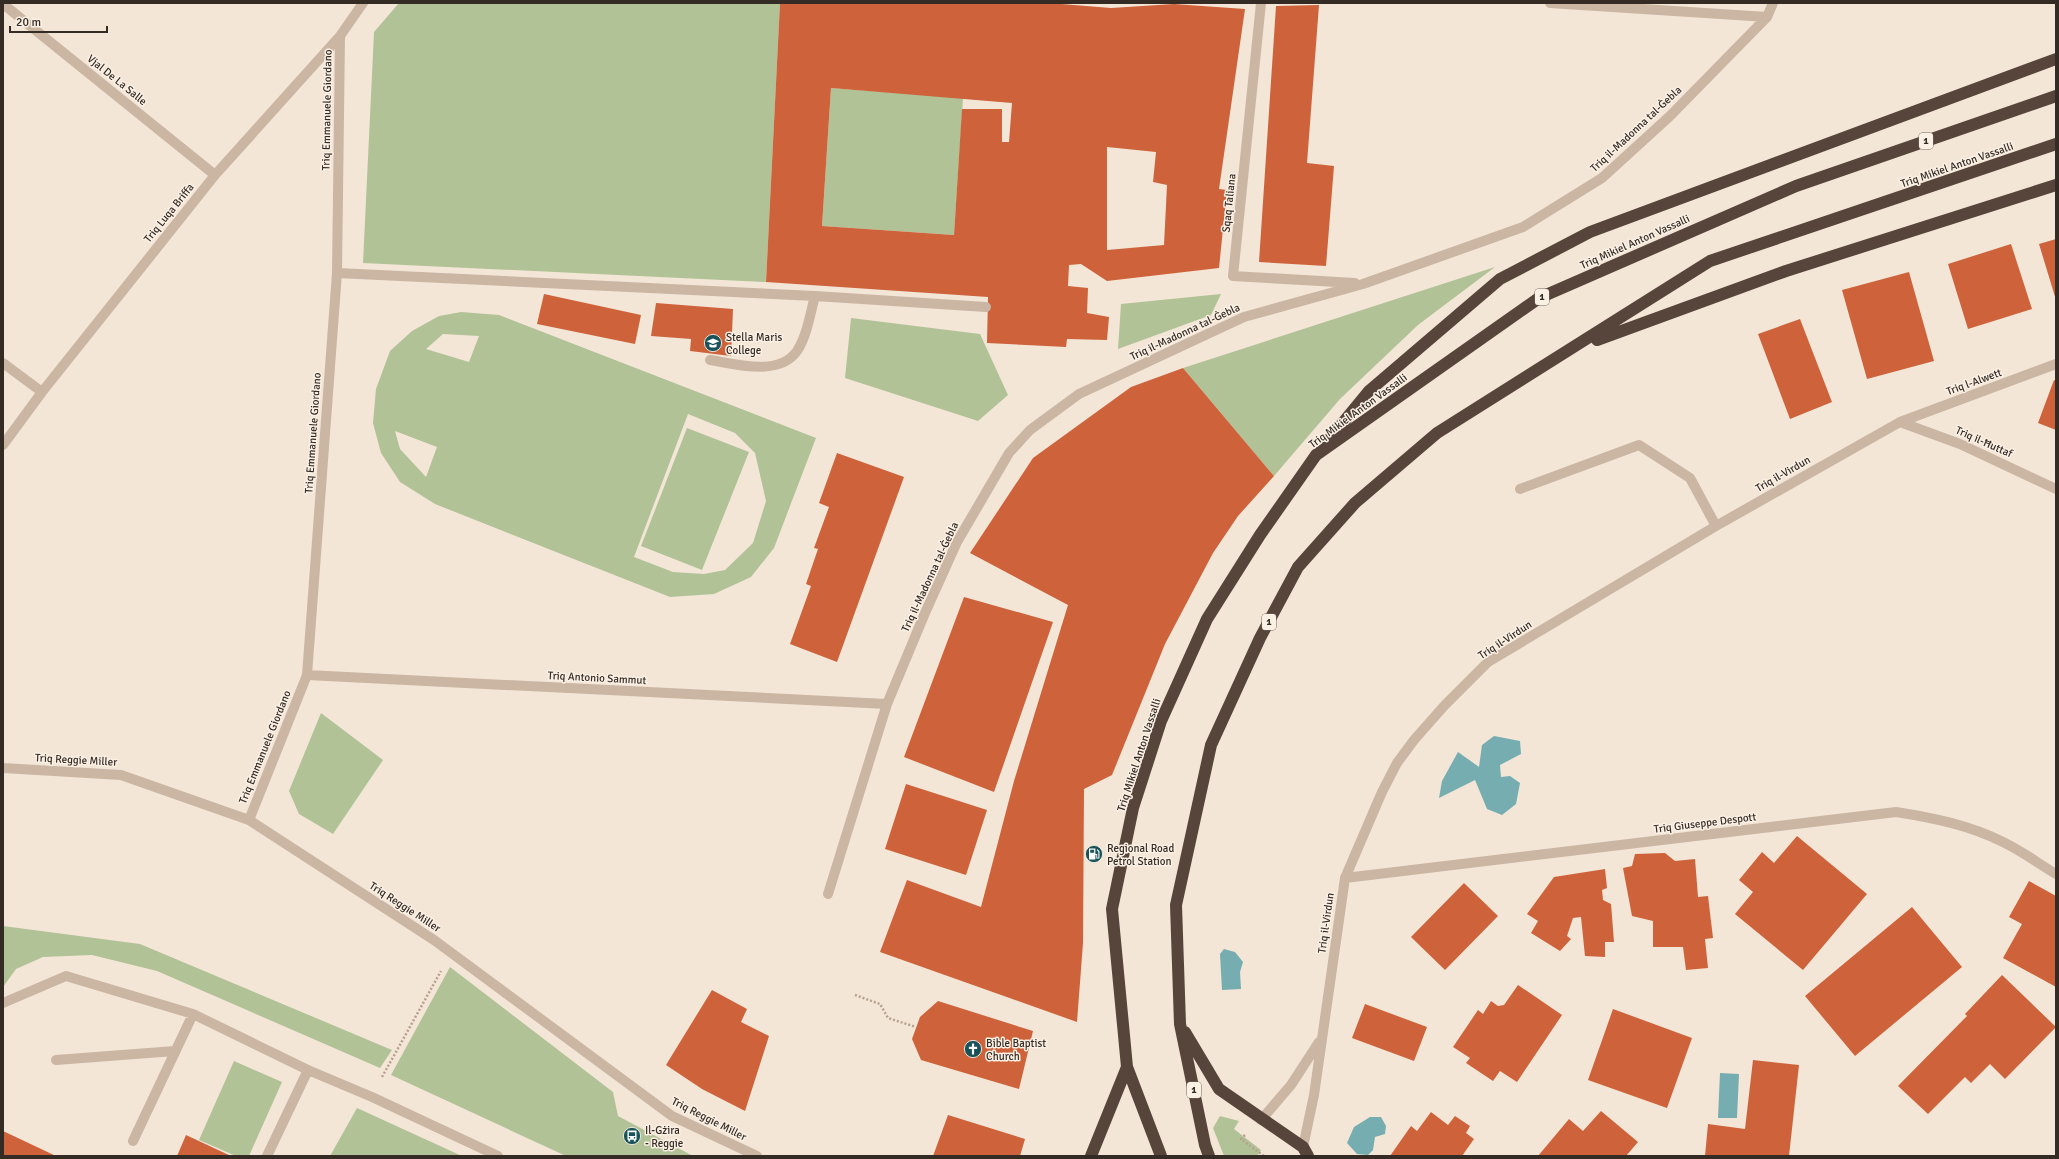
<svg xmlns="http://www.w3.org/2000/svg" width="2059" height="1159" font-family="Signika,sans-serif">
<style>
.green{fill:#b2c297;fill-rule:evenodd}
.water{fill:#75adb1}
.building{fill:#ce623a;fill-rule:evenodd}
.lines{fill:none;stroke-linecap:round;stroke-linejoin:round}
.path{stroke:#b7a08d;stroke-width:2.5;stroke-dasharray:2 2;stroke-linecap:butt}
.minor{stroke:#cbb6a3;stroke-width:10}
.highway{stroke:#57453c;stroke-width:12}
.labels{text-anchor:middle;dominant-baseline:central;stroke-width:3;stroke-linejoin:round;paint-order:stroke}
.shield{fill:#faf0e4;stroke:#70665e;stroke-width:1}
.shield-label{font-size:10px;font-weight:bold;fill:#352b25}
.street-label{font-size:11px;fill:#352b25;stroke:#faf0e4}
.poi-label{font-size:11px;fill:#352b25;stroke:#faf0e4;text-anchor:start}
</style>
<rect width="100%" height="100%" fill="#f3e6d7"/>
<path class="green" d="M399,3h381l-14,279 -403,-19 11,-231z
M831,88l132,10 -9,137 -132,-9z
M1495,267l-77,58 -78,74 -66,77 -91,-108z
M1221,294l-10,21 -93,34 3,-45z
M461,312l38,3 317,123 -42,110 -23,29 -37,17 -44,3 -235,-93 -35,-22 -19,-29 -8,-30 3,-34 14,-38 22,-20 27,-15zM443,334l36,2 -10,26 -43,-13zM688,414l47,19 20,20 11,48 -13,42 -28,27 -21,4 -31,-2 -39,-15zM395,431l42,16 -11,30 -26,-28z
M851,318l129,16 28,61 -30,26 -133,-43z
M687,428l62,24 -47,118 -61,-24z
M321,713l62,47 -50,74 -34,-20 -10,-23z
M3,926l137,18 252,106 -12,18 -223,-97 -65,-16 -49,2 -27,12 -13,18z
M450,967l163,125 5,24 75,40h-127l-175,-81z
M234,1061l48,21 -33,74h-13l-37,-16z
M357,1108l105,48h-132z
M1220,1116l19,5 -5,8 27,21 -4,6h-33l-11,-28z"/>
<path class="water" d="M1494,736l26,5 1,13 -21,11 1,12 9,-1 10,7 -4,21 -14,11 -15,-6 -12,-29 -36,18 3,-17 16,-29 21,15 3,-22z
M1224,949l11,3 8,10 -3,10 1,17 -19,1 -2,-36z
M1720,1073l19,1 -2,44h-19z
M1370,1117h11l5,9 -1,8 -10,3 -2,13 -5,5 -11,-1 -10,-11 7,-16z"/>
<path class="building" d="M780,3h269l62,5 63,-4 71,5 -26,180 8,1 -8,78 -112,13 -26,-17 -12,1 -1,21 20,2 -1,25 22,4 -2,23 -40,-1 -1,8 -79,-4 1,-46 -222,-15zM831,88l181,15 -3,39h-7v-33h-40l-8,126 -132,-9zM1107,147l49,5 -3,30 14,3 -3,60 -57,5z
M1319,5l-12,158 27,3 -8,100 -67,-4 17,-256z
M2056,239v61l-17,-56z
M2011,244l21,65 -64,20 -20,-65z
M1909,272l25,89 -67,18 -25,-89z
M544,294l97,21 -6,29 -98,-20z
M656,303l77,6 -2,47 -41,-5 1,-12 -40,-3z
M1800,319l32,83 -42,17 -32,-85z
M1183,368l91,108 -36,40 -25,37 -48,91 -53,131 -28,14 -1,154 -6,79 -197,-70 27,-72 74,27 33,-126 54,-176 -98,-52 63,-95 98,-71z
M2054,380l2,1v49l-18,-7z
M837,453l67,24 -67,185 -47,-18 21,-58 -5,-2 12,-35 -4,-1 15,-41 -10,-4z
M964,597l89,25 -59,170 -90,-35z
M906,784l81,26 -21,65 -81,-26z
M1797,836l70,58 -64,76 -68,-56 18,-22 -14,-12 23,-28 12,11z
M1665,853l10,8 20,-2 3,38 10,-1 5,42 -8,1 3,29 -22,2 -3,-23h-30v-26l-21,-5 -9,-48 9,-2 3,-12z
M1605,869l2,19 -5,2 1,10 8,4 3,38h-9v15l-20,-1 -4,-39 -8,1 -6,18 4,3 -11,12 -29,-18 7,-12 -11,-7 27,-37z
M2029,881l27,15v91l-53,-29 19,-34 -13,-7z
M1464,883l34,33 -53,54 -34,-33z
M1912,907l50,60 -107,89 -50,-60z
M2002,975l54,52 -51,52 -15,-15 -19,19 -6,-6 -37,37 -30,-28 69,-70 -2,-2z
M1518,985l44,30 -45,67 -17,-11 -7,10 -27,-18 4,-5 -17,-11 25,-37 5,4 8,-13 7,5 6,-1z
M712,990l35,19 -6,13 28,14 -24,75 -43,-22 -36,-24z
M938,1001l95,30 -14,58 -98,-29 -9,-21 8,-22z
M1365,1004l62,23 -13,34 -62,-23z
M1613,1009l79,29 -25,70 -79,-28z
M1753,1060l46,5 -10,91h-84l3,-32 37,5z
M1601,1111l37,31 -12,14h-88l31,-37 14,12z
M1431,1112l17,13 7,-9 15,10 -4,7 8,6 -12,17h-72l21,-30 6,5z
M948,1115l77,24 -5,17h-87z
M3,1131l53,25h-53z
M186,1135l45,21h-54z"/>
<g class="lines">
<path class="path" d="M855,995l25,9 8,14 28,9
M382,1077l59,-106
M1245,1135l-4,4 23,17"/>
<path class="minor" d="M1261,3l-28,273 122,7
M1550,3l217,14
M3,4l212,171
M337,273l478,23 171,11
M710,360c25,4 69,17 87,-9 10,-15 13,-37 18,-55
M3,363l39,29
M1900,422l60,22 96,45
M3,445l39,-53 173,-217 125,-139 23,-33
M1520,489l119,-44 51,33 26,48
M307,675l580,29
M3,768l118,7 128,45 185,120 238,176 85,40
M249,820l58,-145 30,-402 3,-237
M1345,878l551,-66c38,6 73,13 107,30 19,9 36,22 53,32
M828,894l59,-190 38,-91 32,-71 52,-89 21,-23 49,-36 165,-77 119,-33 160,-57 79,-49 68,-62 97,-99 6,-14
M3,1003l63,-27 127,38 115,56 64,27 126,59
M56,1060l119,-9
M1261,1120l30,-35 28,-43
M133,1141l60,-127
M1303,1147l11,-52 31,-217 37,-86 15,-29 17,-23 30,-34 44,-44 228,-136 184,-104 156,-58
M267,1156l41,-86"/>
<path class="highway" d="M1597,340l189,-69 270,-86
M1327,442l42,-51 131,-112 90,-47 466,-173
M1185,1032l34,57 84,58 5,9
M1091,1156l36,-89
M1161,1156l-34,-89 -15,-158 21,-101 28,-87 46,-102 53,-84 56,-80 223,-157 257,-112 260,-90
M1209,1156l-4,-11 -25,-121 -4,-119 35,-160 49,-107 38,-71 57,-64 82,-70 273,-172 346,-117"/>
</g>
<defs>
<symbol id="school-disc" viewBox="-11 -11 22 22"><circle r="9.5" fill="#195359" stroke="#faf0e4"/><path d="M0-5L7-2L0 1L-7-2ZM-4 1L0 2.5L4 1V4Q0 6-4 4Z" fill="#fff"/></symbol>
<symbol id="fuel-disc" viewBox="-11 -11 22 22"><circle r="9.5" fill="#195359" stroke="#faf0e4"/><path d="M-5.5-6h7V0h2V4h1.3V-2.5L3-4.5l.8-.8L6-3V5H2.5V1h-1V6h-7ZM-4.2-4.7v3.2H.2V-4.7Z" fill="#fff"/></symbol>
<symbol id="church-disc" viewBox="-11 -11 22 22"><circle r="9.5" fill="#195359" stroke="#faf0e4"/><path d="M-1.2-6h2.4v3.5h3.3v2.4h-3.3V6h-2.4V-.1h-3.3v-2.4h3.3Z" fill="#fff"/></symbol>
<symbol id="bus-disc" viewBox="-11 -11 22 22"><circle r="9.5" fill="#195359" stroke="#faf0e4"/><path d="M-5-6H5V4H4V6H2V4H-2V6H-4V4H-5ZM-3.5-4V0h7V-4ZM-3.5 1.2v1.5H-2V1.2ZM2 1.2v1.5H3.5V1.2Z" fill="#fff"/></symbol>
</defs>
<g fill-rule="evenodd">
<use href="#school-disc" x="703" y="333" width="20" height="20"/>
<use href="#fuel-disc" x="1084" y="844" width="20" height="20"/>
<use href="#church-disc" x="963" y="1039" width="20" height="20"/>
<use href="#bus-disc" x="622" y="1126" width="20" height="20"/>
</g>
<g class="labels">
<g class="shield">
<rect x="1919" y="133" width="14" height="16" rx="3"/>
<rect x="1535" y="289" width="14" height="16" rx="3"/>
<rect x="1262" y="614" width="14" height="16" rx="3"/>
<rect x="1187" y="1082" width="14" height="16" rx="3"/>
</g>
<g class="shield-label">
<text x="1926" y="141">1</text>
<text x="1542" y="297">1</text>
<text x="1269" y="622">1</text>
<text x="1194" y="1090">1</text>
</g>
<g class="street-label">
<text transform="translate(117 80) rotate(39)">Vjal De La Salle</text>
<text transform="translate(327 110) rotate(-89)">Triq Emmanuele Giordano</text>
<text transform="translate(1636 129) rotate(-43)">Triq il-Madonna tal-Ġebla</text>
<text transform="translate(1957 165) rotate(-19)">Triq Mikiel Anton Vassalli</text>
<text transform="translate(1229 203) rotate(-84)">Sqaq Taliana</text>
<text transform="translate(169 213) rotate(-51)">Triq Luqa Briffa</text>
<text transform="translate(1635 242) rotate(-24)">Triq Mikiel Anton Vassalli</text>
<text transform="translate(1185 332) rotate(-25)">Triq il-Madonna tal-Ġebla</text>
<text transform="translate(1974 382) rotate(-20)">Triq l-Alwett</text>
<text transform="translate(1358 411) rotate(-36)">Triq Mikiel Anton Vassalli</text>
<text transform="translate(313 433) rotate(-86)">Triq Emmanuele Giordano</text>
<text transform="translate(1984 442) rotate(24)">Triq il-Ħuttaf</text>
<text transform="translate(1783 474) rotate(-30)">Triq il-Virdun</text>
<text transform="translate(930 577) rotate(-65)">Triq il-Madonna tal-Ġebla</text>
<text transform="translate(1505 640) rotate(-33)">Triq il-Virdun</text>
<text transform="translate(597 678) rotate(3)">Triq Antonio Sammut</text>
<text transform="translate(265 747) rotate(-68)">Triq Emmanuele Giordano</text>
<text transform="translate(1139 755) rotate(-72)">Triq Mikiel Anton Vassalli</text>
<text transform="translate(76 760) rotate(3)">Triq Reggie Miller</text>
<text transform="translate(1705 823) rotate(-7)">Triq Giuseppe Despott</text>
<text transform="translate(405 907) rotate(33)">Triq Reggie Miller</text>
<text transform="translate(1326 923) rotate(-82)">Triq il-Virdun</text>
<text transform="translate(709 1119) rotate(27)">Triq Reggie Miller</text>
</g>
<g class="poi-label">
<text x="726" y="337">Stella Maris<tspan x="726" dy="13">College</tspan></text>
<text x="1107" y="848">Regional Road<tspan x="1107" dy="13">Petrol Station</tspan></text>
<text x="986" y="1043">Bible Baptist<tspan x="986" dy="13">Church</tspan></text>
<text x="645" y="1130">Il-Gżira<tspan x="645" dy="13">- Reggie</tspan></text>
</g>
</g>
<rect width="2059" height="1159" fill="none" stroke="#352b25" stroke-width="8"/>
<path d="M10 26v6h97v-6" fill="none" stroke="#352b25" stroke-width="2"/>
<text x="16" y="26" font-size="12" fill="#352b25" stroke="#faf0e4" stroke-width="3" paint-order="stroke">20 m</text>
</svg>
